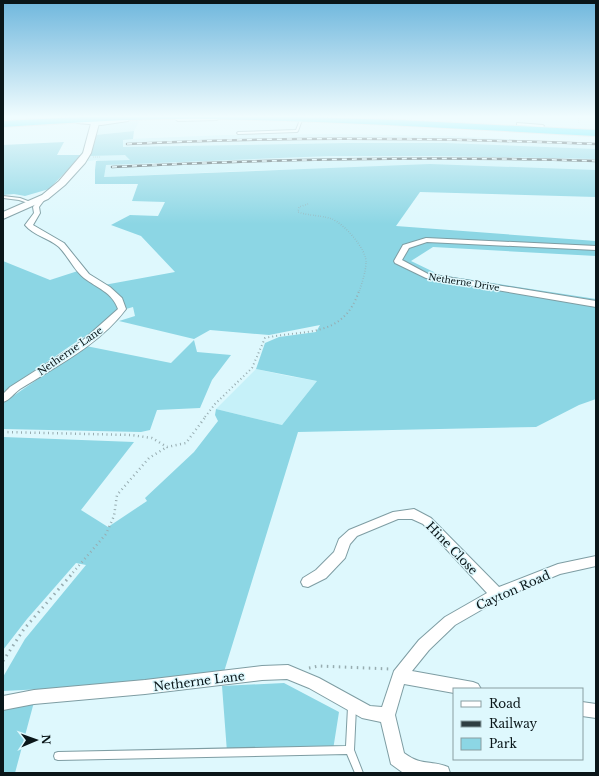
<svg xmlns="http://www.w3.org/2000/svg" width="599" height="776" font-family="'Libre Baskerville',serif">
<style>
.built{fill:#c6f1f9}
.green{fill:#8cd6e4}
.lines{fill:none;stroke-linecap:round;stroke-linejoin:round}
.lane-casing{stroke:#7e9da3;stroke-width:2}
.street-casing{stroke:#7e9da3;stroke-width:2}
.secondary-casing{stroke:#7e9da3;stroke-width:2}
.highway-casing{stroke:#d8dada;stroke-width:2}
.path-far4{stroke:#97acb0;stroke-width:1;stroke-dasharray:0.5 1.5;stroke-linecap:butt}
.path-far3{stroke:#97acb0;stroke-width:1.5;stroke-dasharray:0.5 2;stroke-linecap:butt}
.path-far2{stroke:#97acb0;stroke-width:2;stroke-dasharray:1 3;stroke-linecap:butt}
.path-far1{stroke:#97acb0;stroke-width:2.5;stroke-dasharray:1 3.5;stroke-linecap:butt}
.path{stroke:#97acb0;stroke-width:3;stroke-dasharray:1.5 4.5;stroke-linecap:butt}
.lane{fill:#fff;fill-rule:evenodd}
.street{fill:#fff;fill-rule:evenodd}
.secondary{fill:#fff;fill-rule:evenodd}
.highway{fill:#27e4fd;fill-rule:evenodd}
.rail-casing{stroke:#2f3e41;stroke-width:2.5}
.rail{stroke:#def8fd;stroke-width:1.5;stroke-dasharray:5;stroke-linecap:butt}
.labels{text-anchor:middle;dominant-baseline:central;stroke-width:3;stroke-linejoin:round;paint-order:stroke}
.far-street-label{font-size:9px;fill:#0a1619;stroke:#def8fd}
.street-label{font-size:10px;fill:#0a1619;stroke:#def8fd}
.near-street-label{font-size:12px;fill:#0a1619;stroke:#def8fd}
</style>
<rect width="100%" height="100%" fill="#def8fd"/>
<path class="built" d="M140,120l-6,11 -39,4 4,-14z
M330,134l123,2 143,8v30l-180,-5 -151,1 -162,7 -6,-17 -9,1 -1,-5 17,-16 122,-5z
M256,369l32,7 29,5 -35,44 -66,-16z"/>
<path class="green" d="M134,131l-1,8 -10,1v7l224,-4h98l151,6v10l-160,-3h-107l-223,9 -2,12 326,-13 166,6v27l-176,-5 -24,34 200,15v15l-163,-9 -22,14 29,14 156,24v100l-17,6 -43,22 -238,5 -75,243 -180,14 -40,2v-14l22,-38 61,-74 -10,-2 -49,56 -24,31v-213l131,5 -53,68 27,17 39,-26 -2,-3 49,-46 24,-31 -3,-6 1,-6 66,16 35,-44 -61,-12 9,-26 14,-6 37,-5 4,-7 -51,10 -59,-5 -16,9 -75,-18 16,-5 -2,-9 -14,4 -11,12 -29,17 -76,52v-131l47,19 34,-11 20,16 71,-13 -34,-36 -30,-11 19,-10 28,1 7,-14 -33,-1 6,-17h-43v-14l1,-9 34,-1 -5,-5 -38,1 8,-21z
M64,142l-7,13h25l-33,34 -24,7 -11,-2 -11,1v-50z
M194,340l3,12 34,3 -19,25 -12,28 -43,2 -7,20 -9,2 -138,-3v-26l83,-57 85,17z
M284,683l55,29 -6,38 -106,2 -5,-66z
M34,702l-19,71h-12v-66z"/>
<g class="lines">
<defs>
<path id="lane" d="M301,119l1,1 -4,11 -1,1 -59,2 -1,-1 1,-1 58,-2 4,-10z
M517,123l26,2 1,1 -1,1 -25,-2h-1z
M3,196l17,2 13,5 -2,1 -12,-4 -16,-2z
M352,703l3,1 1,3 -2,43 9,23h-8l-8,-19 -289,6 -3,-1 -1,-3 1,-3 3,-1 288,-6 2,-39 1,-3z"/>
<path id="street" d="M215,117l2,1v2l-39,1 -3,-2 3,-2z
M126,118l2,1v2l-27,4 -24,-2 -3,-2 3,-2 24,2z
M40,198l5,1 -6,8 1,6 -7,12 31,18 25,31 21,13 12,11 4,11c-26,35 -69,57 -106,80 -6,4 -10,11 -17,13v-8l7,-7 72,-46 36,-32c-6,-17 -21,-21 -34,-31 -10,-8 -16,-22 -25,-31 -10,-9 -25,-11 -34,-22l9,-12 -1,-6z
M426,238l170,8v4l-169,-8 -18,6 -7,12 26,14 168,27v6l-170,-29 -31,-15 -1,-2 9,-16z
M414,509l17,9 68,69 59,-23 38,-8v10l-36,8 -58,24 -47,27 -26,25 -17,21 61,11 5,2 3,5h-27v4l-50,-9 -9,31 9,38c17,13 27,7 44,14l2,6 -48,-1 -11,-8 -10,-42 -19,-4 -53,-30 -22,-9 -25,1 -117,14 -111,10 -31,6v-14l31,-6 111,-10 117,-14 26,-1 31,13 51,28 12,1 12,-36 25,-31 26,-23 42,-24 -64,-69 -11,-5h-14l-41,17 -7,8 -5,14 -19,20 -18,9 -5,-1 -2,-4 2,-4 13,-8 18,-18 5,-13 10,-9 44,-18z
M582,702l14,2v14l-14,-2z"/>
<path id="secondary" d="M93,116h8l-10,37 -6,10 -20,22 -17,14 -45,20v-7l39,-17 17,-14 24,-28z"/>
<path id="highway" d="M101,116h163l135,4 197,10v6c-129,-7 -258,-15 -387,-17 -69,-1 -138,4 -206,8v-6z"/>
</defs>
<use href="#lane" class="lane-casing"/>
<use href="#street" class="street-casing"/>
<use href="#secondary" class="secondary-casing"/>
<use href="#highway" class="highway-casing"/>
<path class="path-far4" d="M578,116l1,8
M93,157h8"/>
<path class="path-far3" d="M308,204l-9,3 -1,5c11,4 23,3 34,7 12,5 34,29 34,43 0,9 -4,21 -7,30"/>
<path class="path-far2" d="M205,417l10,-13 37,-36 13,-30c40,-9 78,1 94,-47"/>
<path class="path-far1" d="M3,432l128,3 21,3 15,9 19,-4 20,-27
M70,576l36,-42 8,-18 3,-21 32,-37 18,-11"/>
<path class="path" d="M3,661l21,-32 47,-54
M309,668l10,-2 71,3"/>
<use href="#lane" class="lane"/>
<use href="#street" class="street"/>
<use href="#secondary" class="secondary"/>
<use href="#highway" class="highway"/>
<defs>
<path id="rail" d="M127,144c156,-8 313,-6 469,0
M112,167c161,-8 322,-11 484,-6"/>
</defs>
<use href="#rail" class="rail-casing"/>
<use href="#rail" class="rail"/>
</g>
<linearGradient id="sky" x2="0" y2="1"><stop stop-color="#6fb7dd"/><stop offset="0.52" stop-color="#f0fcfe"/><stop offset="1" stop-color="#f0fcfe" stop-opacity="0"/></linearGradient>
<rect width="599" height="224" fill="url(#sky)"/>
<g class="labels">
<g class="far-street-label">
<text transform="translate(464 282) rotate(9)">Netherne Drive</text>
</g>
<g class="street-label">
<text transform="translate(70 351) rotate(-35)">Netherne Lane</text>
</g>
<g class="near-street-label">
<text transform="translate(452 548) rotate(46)">Hine Close</text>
<text transform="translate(513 590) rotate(-24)">Cayton Road</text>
<text transform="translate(199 681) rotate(-7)">Netherne Lane</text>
</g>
</g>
<rect width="599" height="776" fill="none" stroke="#0a1619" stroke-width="8"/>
<rect x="453" y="688" width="130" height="72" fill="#def8fd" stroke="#899ea2"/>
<rect x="461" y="701" width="20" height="6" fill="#ffffff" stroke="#899ea2"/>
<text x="489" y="708" font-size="12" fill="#0a1619">Road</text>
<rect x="461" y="721" width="20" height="6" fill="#2f3e41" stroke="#899ea2"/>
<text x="489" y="728" font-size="12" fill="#0a1619">Railway</text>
<rect x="461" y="738" width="20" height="12" fill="#8cd6e4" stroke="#899ea2"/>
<text x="489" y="748" font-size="12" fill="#0a1619">Park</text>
<g transform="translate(36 740) rotate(88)" stroke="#def8fd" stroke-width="3" paint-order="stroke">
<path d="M0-3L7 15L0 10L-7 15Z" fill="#0a1619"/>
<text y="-6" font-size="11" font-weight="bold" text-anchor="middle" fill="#0a1619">N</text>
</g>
</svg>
